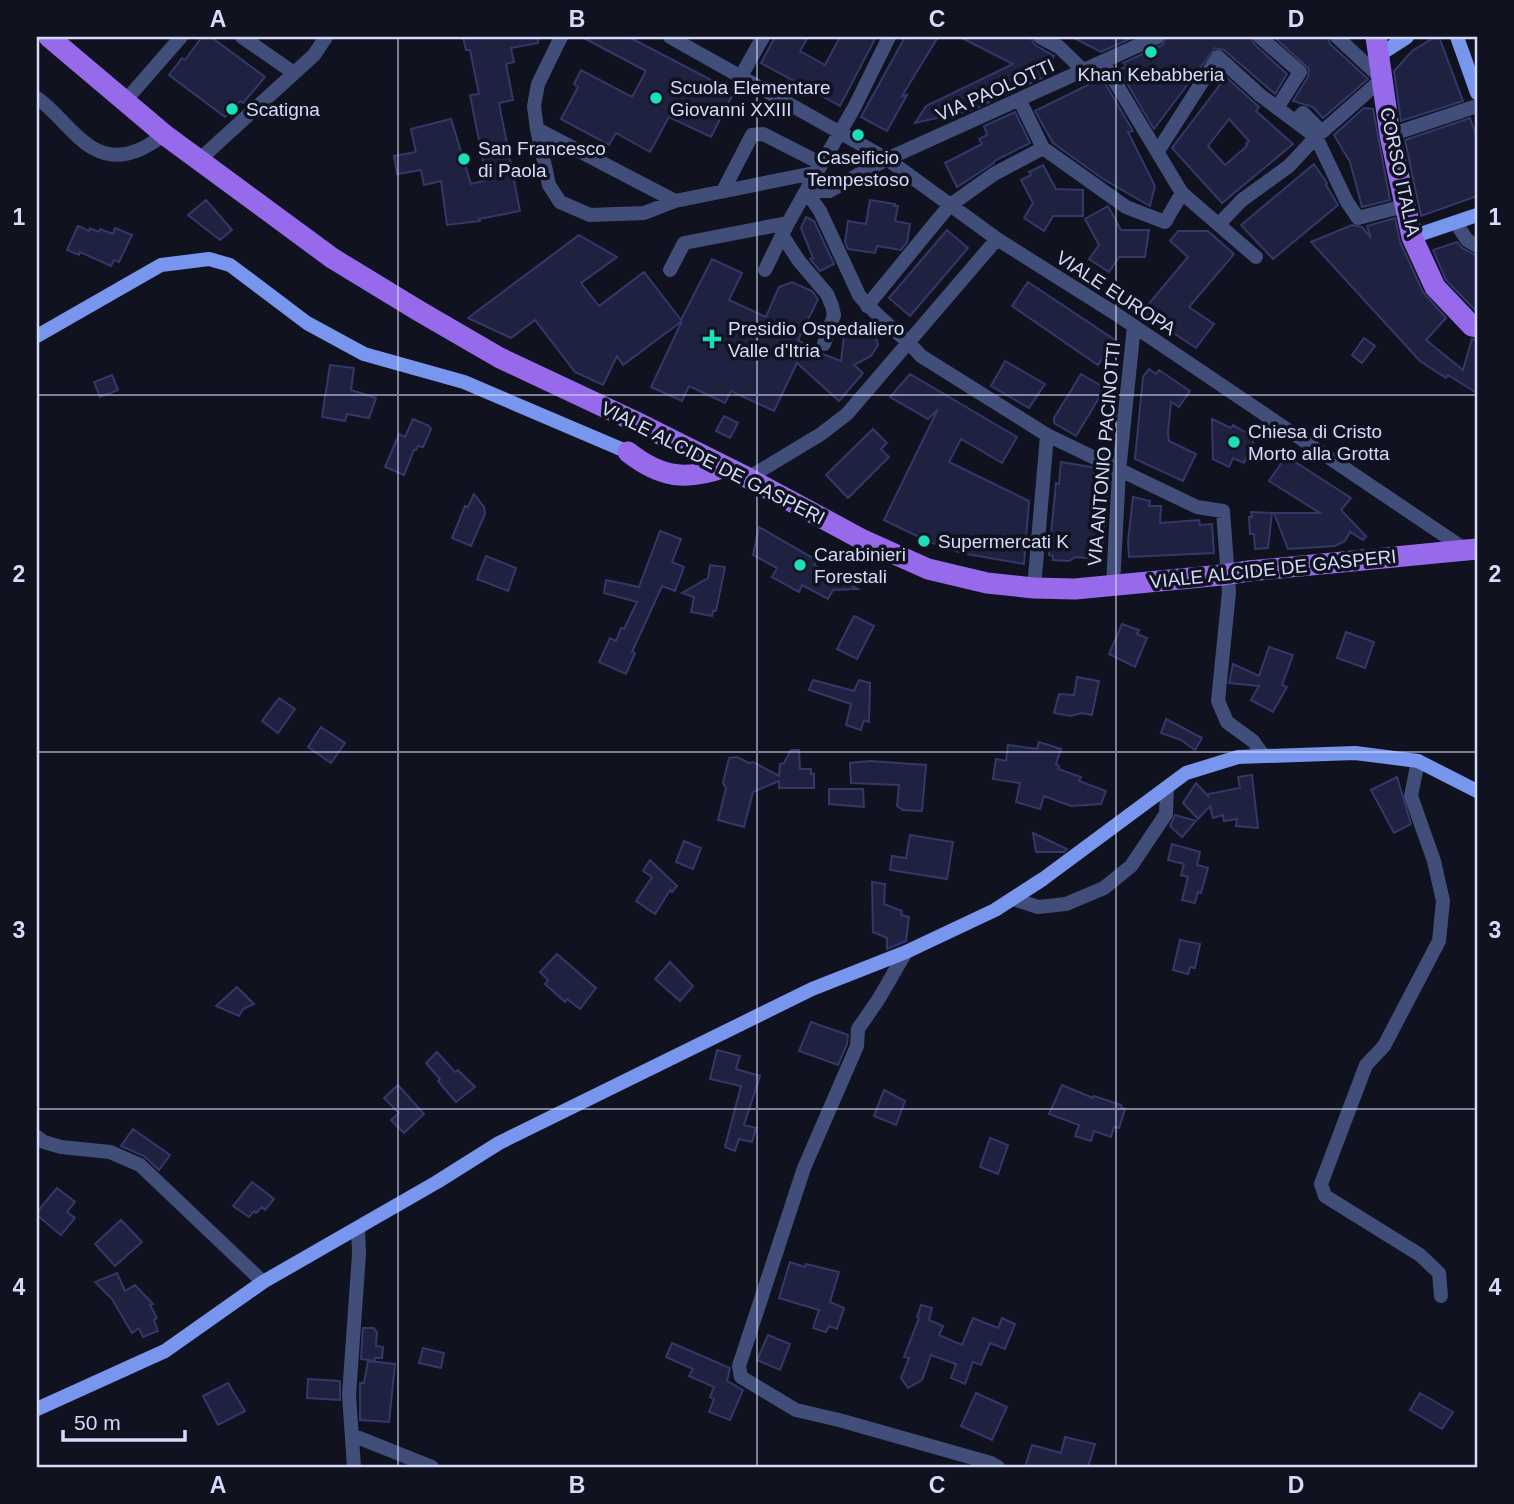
<svg xmlns="http://www.w3.org/2000/svg" width="1514" height="1504" font-family="Helvetica,sans-serif">
<style>
.building{fill:#1e213f;stroke:#333868;stroke-width:2;fill-rule:evenodd}
.lines{fill:none;stroke-linecap:round;stroke-linejoin:round}
.street{stroke:#414e79;stroke-width:14}
.secondary{stroke:#7896ee;stroke-width:14}
.primary{stroke:#976aec;stroke-width:21}
.primary-bridge{stroke:#976aec;stroke-width:21}
.grid{fill:none;stroke:#d5dbfa;stroke-width:2;stroke-opacity:0.55}
.poi-dot{fill:#1ddebb;stroke:#101220;stroke-width:2.5}
.labels{text-anchor:middle;dominant-baseline:central;stroke-width:7;stroke-linejoin:round;paint-order:stroke}
.poi-label{font-size:19px;fill:#d5dbfa;stroke:#101220;text-anchor:start}
.street-label{font-size:19px;fill:#d5dbfa;stroke:#101220}
.neatline{fill:none;stroke:#d5dbfa;stroke-width:2.5}
.grid-label{font-size:23px;text-anchor:middle;font-weight:bold;fill:#d5dbfa}
</style>
<rect width="100%" height="100%" fill="#101220"/>
<path class="building" d="M202,37h9l54,40 -22,26 -3,-2 -15,16 -56,-42 13,-17 3,2z
M463,37h75v6l-27,5 3,14 -8,2 7,36 -14,3 21,108 -41,8 1,2 -33,4 -6,-44 -17,4 -3,-15 -24,4 -3,-18 22,-4 -5,-23 40,-10 20,65 16,-4 -17,-85 9,-1 -9,-44h-4z
M582,37h47l105,55 -23,45 -42,-20 -19,35 -34,-19 -7,12 -48,-26 17,-32 -4,-3 7,-14 51,27 14,-26z
M775,37h33l-8,14 25,14 15,-28h36l-36,69 -79,-43z
M905,37h33l-36,59 5,-1 -20,36 -26,-14z
M960,37h70l5,8 19,11 -12,22 -70,32 -57,13 11,-17 87,-42z
M1072,37h62l-33,15z
M1166,37h85l3,7 33,30 -12,20 -51,-44 -9,-2 -61,81 -35,-59 8,-4 -4,-3 39,-18z
M1274,37h54l2,7 38,35 -45,39 -10,-11 -20,-6 15,-24 1,-8z
M1435,37h4l24,64 -62,20 -7,-50 18,-20z
M1226,77l33,30 -3,4 37,33 -71,59 -50,-55zM1229,119l20,22 -3,3 1,2 -22,19 -17,-19z
M1102,78l31,53 -5,1 27,54 -5,20 -47,-27 -50,-36 -18,-32z
M1364,108l9,1 17,91 -28,7 -12,-45 -16,-27z
M1015,112l15,31 -36,18v2l-37,24 -12,-24 37,-19 -3,-5 8,-4 -3,-9z
M1470,118l7,20v58l-56,20 -16,-76z
M1314,164l13,19 -1,2 12,20 -65,54 -32,-34z
M1043,165l13,24 27,1v26h-30l-9,15 -20,-13 9,-15 -12,-23 10,-5 -2,-3z
M206,200l26,30 -12,10 -32,-25z
M870,200l25,4 -1,2h4l-3,15 15,3 -3,18 -6,8 -24,-4 -2,7 -27,-4 -3,-7 3,-21 18,3z
M1108,206l13,24h28l-4,27h-26l-10,15 -20,-13 10,-14 -14,-26z
M806,217l8,4 20,43 -14,7 -10,-12 3,-1 -12,-30z
M1395,218l5,24 23,50 23,26 -20,22 37,30 9,-31 5,1v53l-29,-18 -2,3 -26,-17 -109,-119 41,-17 10,2 9,11 -4,-12z
M78,226l11,5 1,-3 9,4 1,-3 13,5 2,-6 17,7 -13,27 -5,-2 -3,6 -31,-14 -1,3 -12,-5z
M947,230l21,18 -58,68 -21,-18z
M1178,231h30l26,23 -45,53 25,17 -18,24 -54,-36 46,-55 -18,-16z
M579,235l38,22 -36,26 18,23 45,-34 37,48 31,-61 30,14 -13,27 37,17 13,-30 13,-5 20,9 6,8 -20,41 22,13 21,8 3,-26 4,-6 8,-5 13,1 5,5 4,15 -7,11 -17,9 9,8 -24,28 -42,-38 -23,48 -43,-20 -6,12 -36,-17 -7,15 -31,-14 31,-66 -59,44 -6,-9 -14,29 -28,-13 -40,-52 -24,18 -43,-20z
M1457,242l5,6 15,8v56l-31,-32 -13,-30z
M1028,282l87,58 -17,25 -86,-59z
M1364,338l11,8 -13,17 -10,-8z
M1005,361l40,23 -16,24 -38,-22z
M330,365l24,3 -3,22 25,8 -7,20 -22,-4 -2,7 -23,-4z
M1149,369l7,5 3,-4 31,21 -11,16 -8,-5 -3,30 1,9 27,13 -13,27 -48,-22 8,-82z
M910,374l107,63 -15,26 -41,-24 -12,23 80,39 -5,63 -63,-11 -34,-12 -43,-21 54,-111 -10,10 -38,-22z
M1081,374l24,14 -29,48 -22,-13v-5z
M112,375l6,15 -18,7 -6,-15z
M724,416l14,7 -8,15 -14,-7z
M413,419l16,7 2,3 -8,18 -5,-1 -2,4h-2l-10,25 -19,-8 14,-33 6,3z
M1212,419l19,9 2,-3 22,13 -11,25 -11,-5 -4,9 -16,-8z
M873,429l14,14 -6,6 8,8 -41,41 -22,-23z
M1286,456l65,42 -10,12 25,26 -3,4 -13,-8 -5,9 -10,5 -47,3 -14,-36h46l-51,-32z
M1061,462l30,5 9,4 -1,10 9,1 -6,66h-4l-1,11 -22,-2 -6,4 -16,-1v-4l-4,-1 7,-72 3,1z
M474,494l10,13 1,7 -14,32 -19,-8 13,-32 3,1z
M1133,497l17,4 -1,5h12l-1,17 39,-3 1,5 12,-1 2,29 -85,4 -1,-15z
M1251,512l21,1 -4,35 -13,1 -1,-15h-4l-1,-17h3z
M759,527l57,33 -2,5 44,24 -25,1 -5,9 -26,-14 -3,7 -27,-15 5,-9 -24,-13z
M660,531l21,8 -9,23 12,5 -9,24 -13,-5 -30,66 3,1 -9,21 -27,-12 11,-24 6,3 5,-13 3,1 13,-27 -33,-9 2,-13 33,7z
M486,556l30,12 -8,23 -31,-12z
M710,565l15,2 -9,44h-3l-1,5 -21,-4 3,-15 -12,-4 26,-15z
M854,616l20,10 -17,33 -20,-10z
M1122,624l17,6 -2,4 10,4 -12,29 -26,-13z
M1346,632l28,10 -9,26 -28,-10z
M1269,647l24,8 -11,30 5,2 -14,25 -22,-12 8,-14 -30,-3 4,-19 26,12z
M1077,677l22,4 -7,34 -10,-2 -11,3 -17,-3 5,-19 15,1z
M813,680l41,11 5,-11 11,3 -1,39 -5,-2 -3,10 -15,-5 5,-21 -42,-14z
M279,698l16,11 -17,24 -16,-12z
M1166,719l36,19 -7,12 -14,-10 -20,-7z
M321,727l24,16 -14,20 -23,-16z
M1039,742l22,7 -5,15 3,2 -1,3 23,8 -2,4 27,10 -5,13 -30,2 -27,-10 -4,13 -24,-7 4,-19 -27,-4 3,-20 10,2 2,-16 29,4z
M791,750h8l1,19h11v5h3v14h-35v-7l-26,11 -9,35 -26,-7 8,-32 -3,-5 6,-25 8,-1 12,6 4,-1 26,14 1,-12 4,-1z
M870,761l56,4 -4,46 -19,-1 -6,-4 2,-21 -48,-2 -1,-20z
M1252,775l6,53 -22,-2 1,-7 -13,2 -1,-6 -10,3 -3,-12 -12,13 -15,-16 13,-20 12,13v-2l32,-6 -2,-11z
M1397,777l14,47 -17,9 -23,-43z
M829,789h34l1,18 -35,-3z
M1175,815l21,6 -14,16 -12,-11z
M1033,833l34,16 -3,3h-28z
M910,835l43,7 -6,37 -57,-9 2,-14 14,2z
M684,841l17,7 -8,21 -17,-7z
M1172,844l28,8 -3,13 11,3 -7,25 -3,-1 -3,11 -13,-3 6,-23 -7,-2 3,-11 -16,-4z
M650,860l27,26 -5,6 -2,-2 -15,24 -19,-13 16,-24 -9,-6z
M872,882l13,2 -1,20 18,7 -1,4 8,2 -3,24 -19,8v-11l-14,-6z
M1180,940l20,4 -5,24 -5,-1 -2,7 -15,-4z
M557,954l39,34 -16,21 -13,-10 -2,3 -20,-18 3,-4 -8,-8z
M670,962l23,24 -13,15 -25,-22z
M237,987l17,17 -11,5 -4,7 -23,-10z
M811,1022l37,13 -1,9 -9,21 -39,-14z
M717,1050l23,6 -4,13 24,7 -16,49 12,3 -4,14 -13,-3 -4,12 -10,-4 16,-61 -31,-7z
M437,1052l18,20 3,-2 17,17 -19,15 -18,-21 2,-2 -14,-16z
M398,1085l26,29 -20,19 -13,-13 8,-7 -15,-15z
M1062,1085l31,13 1,-2 27,9v2l4,2 -6,19 -5,-1 -3,10 -17,-6 -3,10 -16,-5 4,-11 -30,-11z
M884,1090l21,11 -9,24 -22,-9z
M133,1129l37,26 -11,15 -15,-14 -23,-10z
M990,1138l18,7 -10,29 -18,-7z
M252,1182l22,17 -9,11 -3,-3 -6,6 -2,-2 -5,6 -16,-11z
M57,1188l18,14 -8,10 8,6 -14,17 -24,-20v-3z
M121,1220l21,22 -27,24 -20,-22z
M790,1262l15,5 1,-3 33,8 -9,30 14,6 -7,21 -8,-3 -3,6 -13,-4 6,-18 -40,-12z
M117,1273l8,18 10,-6 18,19 -3,1 7,13 -3,2 4,11 -15,6 -4,-9 -7,5 -20,-34 -17,-17z
M921,1305l11,3 -3,12 14,6 -4,9 23,10 11,-27 25,10 4,-10 13,6 -10,25 -15,-6 -9,22 -8,-3 -8,22 -14,-6 5,-14 -25,-9 -9,25 -14,8 -7,-10 8,-20 -5,-1 15,-39 -2,-1z
M363,1328h11l3,5 -1,13 7,1 -1,11h-7v3l-14,-2z
M768,1335l22,9 -10,26 -23,-10z
M672,1343l58,25 -3,13 16,9 -13,30 -21,-8 5,-13 -4,-2 4,-10 -25,-11 4,-7 -27,-12z
M423,1348l21,5 -3,15 -22,-5z
M368,1361l27,3 -6,58 -29,-2v-37h4z
M308,1379l32,2v19l-33,-2z
M228,1383l17,28 -27,14 -15,-29z
M976,1393l31,14 -15,33 -31,-14z
M1420,1393l33,19 -11,17 -32,-19z
M1065,1437l30,7 -7,23h-63l7,-22 29,8z"/>
<g class="lines">
<path class="street" d="M242,37l52,36
M561,37l-23,47 -4,22 3,23 12,56 11,17 30,13 54,-2 31,-12 139,-28
M670,37l217,122 110,80 119,75 350,236
M889,37l-35,71 -48,83 14,20 39,84c18,23 43,39 62,61l126,79 150,72 26,4 6,81 -11,109 9,21 26,19 10,14
M1040,37l19,10 25,24
M1260,37l40,35 -23,36
M1103,62l79,131 74,64
M741,76l22,-39
M37,98c31,21 52,71 99,53 10,-3 20,-11 29,-16
M126,100l55,-63
M1020,101l23,47 83,59 39,15 17,-29
M1295,121l8,-8 19,19 60,-53 -45,-42
M537,129l138,72
M1390,135l87,-29
M1158,151l60,-94 42,38 56,42 31,65 11,16 46,-12
M199,160l115,-105 12,-18
M723,191l29,-56 11,-1 57,29
M788,223l-6,12 17,26 28,33 5,12 2,9 -10,29
M1456,223l11,17 10,6
M1219,224l23,-24 47,-34 27,-29
M670,270l14,-27 104,-20 18,-32h23l58,-32 270,-122
M765,270l17,-35
M867,306l82,-100 45,-32 49,-26
M748,478l73,-44 26,-20 150,-175
M1113,585l6,-114 15,-145
M1034,588l13,-153
M1418,761l-7,35 23,65 9,40 -4,40 -55,105 -18,19 -45,119 4,12 95,59 19,18 2,23
M1013,899l25,8 28,-3 38,-16 27,-22 35,-52 1,-25
M906,952l-28,48 -20,29 -1,17 -53,122 -65,198 2,11 55,33 43,10 152,43 7,4
M37,1137l7,5 17,5 49,5 30,13 123,117
M352,1435l80,32
M354,1467l-5,-72 10,-141 -1,-26"/>
<path class="secondary" d="M1457,37l20,56
M1379,55l28,-18
M1412,237l65,-22
M37,336l124,-71 48,-6 21,6 77,58 57,31 100,28 164,70
M37,1409l128,-58 98,-69 174,-100 62,-39 313,-154 94,-37 89,-42 48,-31 143,-106 52,-16 117,-4 63,8 59,30"/>
<path class="primary" d="M49,37l116,98 167,123 87,53 81,47 134,63 114,57 113,61 67,30 59,14 47,5 41,1 147,-14
M1376,37l14,98 22,102 23,50 37,39 5,1
M628,452c33,26 59,29 97,15
M1249,571l228,-22"/>
<path class="primary-bridge" d="M1222,575l27,-4"/>
</g>
<path class="grid" d="M398,37v1430M757,37v1430M1116,37v1430M37,395h1440M37,752h1440M37,1109h1440"/>
<g class="poi-dot">
<circle cx="1151" cy="52" r="7"/>
<circle cx="656" cy="98" r="7"/>
<circle cx="232" cy="109" r="7"/>
<circle cx="858" cy="135" r="7"/>
<circle cx="464" cy="159" r="7"/>
<path d="M708.5 328.5h7v7h7v7h-7v7h-7v-7h-7v-7h7z"/>
<circle cx="1234" cy="442" r="7"/>
<circle cx="924" cy="541" r="7"/>
<circle cx="800" cy="565" r="7"/>
</g>
<g class="labels">
<g class="poi-label">
<text x="1151" y="74" text-anchor="middle">Khan Kebabberia</text>
<text x="670" y="87">Scuola Elementare<tspan x="670" dy="22">Giovanni XXIII</tspan></text>
<text x="246" y="109">Scatigna</text>
<text x="478" y="148">San Francesco<tspan x="478" dy="22">di Paola</tspan></text>
<text x="858" y="157" text-anchor="middle">Caseificio<tspan x="858" dy="22">Tempestoso</tspan></text>
<text x="728" y="328">Presidio Ospedaliero<tspan x="728" dy="22">Valle d'Itria</tspan></text>
<text x="1248" y="431">Chiesa di Cristo<tspan x="1248" dy="22">Morto alla Grotta</tspan></text>
<text x="938" y="541">Supermercati K</text>
<text x="814" y="554">Carabinieri<tspan x="814" dy="22">Forestali</tspan></text>
</g>
<g class="street-label">
<text transform="translate(995 90) rotate(-24)">VIA PAOLOTTI</text>
<text transform="translate(1400 172) rotate(78)">CORSO ITALIA</text>
<text transform="translate(1116 293) rotate(33)">VIALE EUROPA</text>
<text transform="translate(1104 454) rotate(-85)">VIA ANTONIO PACINOTTI</text>
<text transform="translate(713 463) rotate(27)">VIALE ALCIDE DE GASPERI</text>
<text transform="translate(1273 569) rotate(-6)">VIALE ALCIDE DE GASPERI</text>
</g>
</g>
<rect width="1514" height="1504" fill="none" stroke="#101220" stroke-width="77"/>
<path d="M63 1430v10h122v-10" fill="none" stroke="#d5dbfa" stroke-width="3.5"/>
<text x="74" y="1430" font-size="21" fill="#d5dbfa" stroke="#101220" stroke-width="5" paint-order="stroke">50 m</text>
<rect x="38" y="38" width="1438" height="1428" class="neatline"/>
<g class="grid-label">
<text x="218" y="27">A</text>
<text x="577" y="27">B</text>
<text x="937" y="27">C</text>
<text x="1296" y="27">D</text>
<text x="19" y="225">1</text>
<text x="1495" y="225">1</text>
<text x="19" y="582">2</text>
<text x="1495" y="582">2</text>
<text x="19" y="938">3</text>
<text x="1495" y="938">3</text>
<text x="19" y="1295">4</text>
<text x="1495" y="1295">4</text>
<text x="218" y="1493">A</text>
<text x="577" y="1493">B</text>
<text x="937" y="1493">C</text>
<text x="1296" y="1493">D</text>
</g>
</svg>
